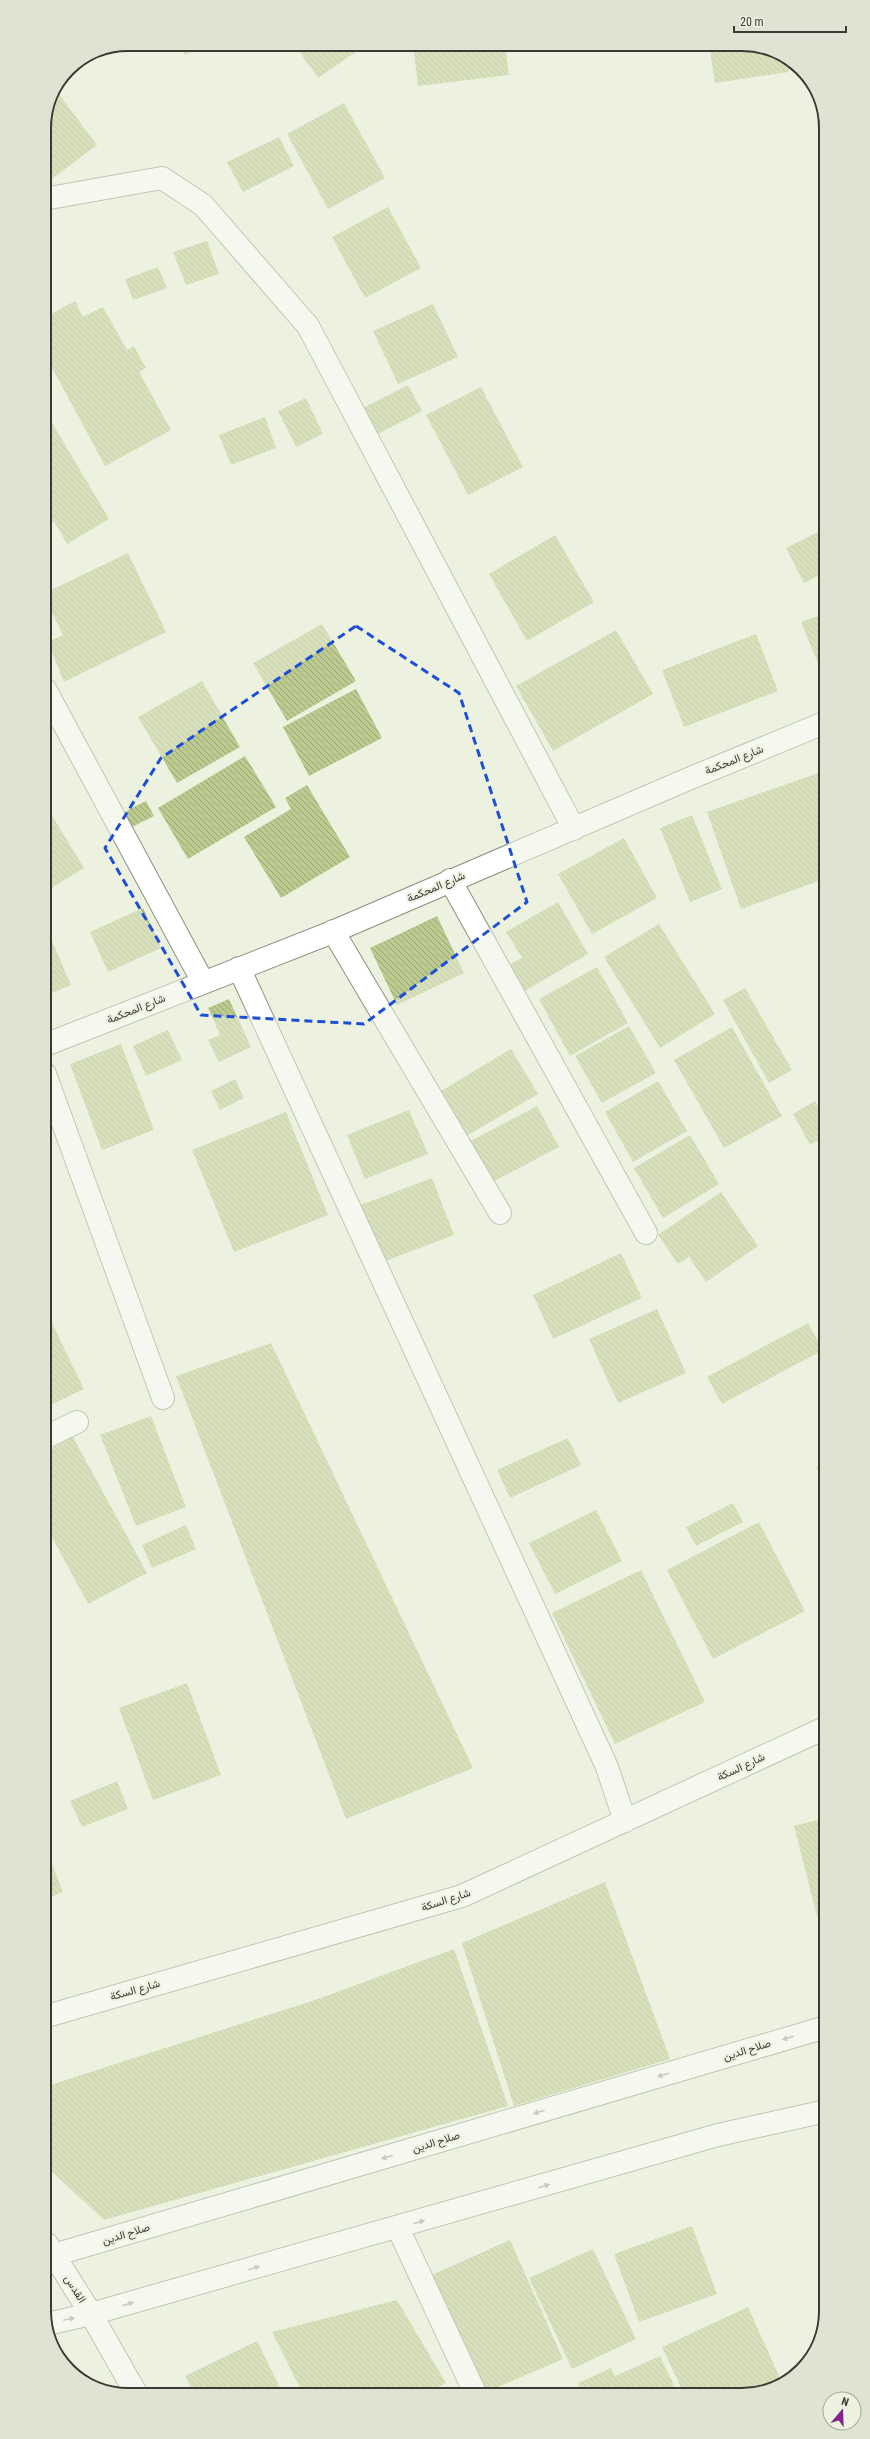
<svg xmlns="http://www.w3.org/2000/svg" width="870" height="2439" font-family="'Roboto Condensed',Vazirmatn,sans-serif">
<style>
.building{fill:url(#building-back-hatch)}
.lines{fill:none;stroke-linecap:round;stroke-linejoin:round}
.minor-casing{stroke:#8c9181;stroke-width:24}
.major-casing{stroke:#8c9181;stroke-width:24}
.highway-casing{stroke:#8c9181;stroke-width:24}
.minor{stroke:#fff;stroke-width:22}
.major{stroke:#fff;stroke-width:22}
.highway{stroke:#fff;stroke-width:22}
.oneway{fill:#9c9c99}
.marked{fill:none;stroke:#1d4ed8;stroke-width:3;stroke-dasharray:8 5;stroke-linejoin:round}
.labels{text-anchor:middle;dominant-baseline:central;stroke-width:4;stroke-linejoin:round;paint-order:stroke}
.street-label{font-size:11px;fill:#383a33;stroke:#edf2e0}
.rim{fill:none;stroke:#383a33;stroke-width:2}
</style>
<defs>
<pattern id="building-back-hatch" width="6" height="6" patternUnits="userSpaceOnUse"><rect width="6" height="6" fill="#bcca8f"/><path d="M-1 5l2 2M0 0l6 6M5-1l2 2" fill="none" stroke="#9aa575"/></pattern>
</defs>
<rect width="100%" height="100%" fill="#edf2e0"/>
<path class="building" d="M179,44h27l-21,11z
M294,44h73l-49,34z
M413,44h92l4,31 -91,11z
M709,44h39l39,15 2,13 -74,11z
M55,89l42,56 -52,39 -1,-61 6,-27z
M344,103l41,75 -57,31 -41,-75z
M279,137l15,29 -51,26 -16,-30z
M388,207l33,61 -56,30 -33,-61z
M207,241l12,33 -33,11 -13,-33z
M158,267l9,21 -34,12 -8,-21z
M75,301l8,16 20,-10 24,43 7,-4 12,22 -7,4 32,58 -66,36 -61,-113v-15l8,-4 -8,-12v-4z
M433,304l25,53 -60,27 -25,-53z
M408,385l14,26 -46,24 -13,-27z
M481,387l42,80 -55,28 -42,-80z
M306,398l17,36 -27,13 -18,-36z
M265,417l11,31 -45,17 -12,-30z
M51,421l58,98 -42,25 -13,-23 -9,6v-102z
M824,529v44l-20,10 -18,-35z
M555,535l39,67 -67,39 -38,-67z
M128,553l38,79 -102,50 -16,-40 15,-7 -18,-37v-5z
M824,614v64l-23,-56z
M322,624l34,57 -69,40 -34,-58z
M616,630l37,64 -100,57 -37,-65z
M756,634l22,57 -94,36 -22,-57z
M202,681l38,66 -63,36 -39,-66z
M356,689l26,49 -73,38 -26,-49z
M245,756l31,51 -88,52 -30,-51z
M824,771v108l-83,30 -34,-97z
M307,785l43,72 -69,41 -37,-61 47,-28 -6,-11z
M146,801l8,15 -22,11 -8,-15z
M45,804l39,64 -39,24z
M692,815l30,74 -32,13 -30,-74z
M624,838l33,60 -65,36 -34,-60z
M558,902l30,52 -63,37 -16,-26 13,-7 -16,-26z
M143,908l18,40 -53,24 -18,-40z
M437,916l27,57 -67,32 -27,-57z
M659,924l56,90 -55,34 -56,-91z
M45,925l26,60 -26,11z
M597,967l31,56 -58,33 -31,-57z
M745,988l47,82 -23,13 -46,-83z
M229,999l22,48 -32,15 -11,-22 12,-5 -12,-27z
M629,1026l27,47 -54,30 -27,-47z
M732,1027l50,89 -58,32 -50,-88z
M168,1030l14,30 -36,16 -13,-30z
M121,1044l33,86 -52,20 -32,-86z
M511,1049l27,45 -75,44 -27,-44z
M235,1079l9,19 -24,12 -9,-19z
M658,1081l29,50 -54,31 -28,-50z
M815,1101l9,16v20l-14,8 -17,-31z
M537,1106l22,41 -72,38 -22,-41z
M409,1110l19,44 -63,25 -18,-44z
M286,1112l42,103 -94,37 -42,-102z
M690,1135l29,49 -56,34 -29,-50z
M432,1178l22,57 -74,28 -22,-57z
M721,1192l37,54 -52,36 -17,-25 -11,7 -20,-29z
M621,1253l21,45 -89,41 -20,-44z
M657,1309l29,64 -68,30 -29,-64z
M46,1311l38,78 -38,18z
M808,1323l15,27 -101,54 -15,-27z
M271,1343l202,425 -127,51 -170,-443z
M151,1416l35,91 -50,19 -36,-91z
M73,1437l74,136 -59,31 -42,-78v-75z
M568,1438l13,27 -71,33 -13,-28z
M825,1462v19l-9,-14z
M733,1503l10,19 -47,24 -10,-19z
M596,1510l26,51 -67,33 -26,-51z
M759,1522l46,89 -92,48 -46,-89z
M186,1525l10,24 -44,19 -10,-23z
M641,1570l64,132 -90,42 -63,-131z
M187,1683l34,92 -68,25 -34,-92z
M117,1781l11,28 -46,18 -12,-26z
M825,1818v96l-8,2 -23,-90z
M46,1849l17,43 -17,7z
M605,1882l65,177 -156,47 -52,-163z
M454,1949l54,157 -404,114 -57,-53v-81l271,-87z
M692,2226l25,68 -78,28 -25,-68z
M510,2240l53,119 -79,34 -57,-116z
M593,2249l43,90 -64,30 -43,-91z
M397,2300l49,83 -21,11h-122l-31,-62z
M748,2307l33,73 -17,12h-81l-21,-45z
M257,2341l26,53h-89l-9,-18z
M660,2356l17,36 -95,1 -4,-10 33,-15 4,8z"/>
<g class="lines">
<defs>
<path id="minor" d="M44,199l118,-21 41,27 105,121 266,503
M45,689l158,293
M450,880l196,353
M333,931l167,282
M239,968l368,799 18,54
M45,1045l285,-112 356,-153 138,-57
M45,1074l118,324
M46,1437l31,-15
M47,2016l415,-120 363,-168
M398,2228l77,165
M91,2314l46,81"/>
<path id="major" d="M47,2244l44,70"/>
<path id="highway" d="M47,2257l779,-230
M47,2324l44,-10 627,-179 108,-24"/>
</defs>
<use href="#minor" class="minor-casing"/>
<use href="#major" class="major-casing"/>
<use href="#highway" class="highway-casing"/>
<use href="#minor" class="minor"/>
<use href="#major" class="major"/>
<use href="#highway" class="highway"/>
</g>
<defs><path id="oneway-solid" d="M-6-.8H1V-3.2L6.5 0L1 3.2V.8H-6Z"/></defs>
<g class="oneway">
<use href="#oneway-solid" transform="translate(788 2038) rotate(163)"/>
<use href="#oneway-solid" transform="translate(663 2075) rotate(163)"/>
<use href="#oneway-solid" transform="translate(539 2112) rotate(163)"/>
<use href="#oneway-solid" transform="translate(387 2157) rotate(163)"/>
<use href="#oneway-solid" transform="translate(544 2186) rotate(-16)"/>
<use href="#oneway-solid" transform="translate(419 2222) rotate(-16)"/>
<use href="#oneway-solid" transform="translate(254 2268) rotate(-16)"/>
<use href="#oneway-solid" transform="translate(128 2304) rotate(-16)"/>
<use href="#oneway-solid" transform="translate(69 2319) rotate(-12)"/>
</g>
<path d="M0 0H870V2439H0ZM356,626l103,67 68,209 -163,122 -163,-9 -96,-167 56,-90z" fill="#edf2e0" fill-opacity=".55" fill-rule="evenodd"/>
<path class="marked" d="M356,626l103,67 68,209 -163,122 -163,-9 -96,-167 56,-90z"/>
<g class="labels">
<g class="street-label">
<text transform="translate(734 760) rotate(-22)">شارع المحكمة</text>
<text transform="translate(436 887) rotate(-23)">شارع المحكمة</text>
<text transform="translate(136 1009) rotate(-22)">شارع المحكمة</text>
<text transform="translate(741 1767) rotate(-25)">شارع السكة</text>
<text transform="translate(446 1900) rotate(-18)">شارع السكة</text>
<text transform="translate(135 1990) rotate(-16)">شارع السكة</text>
<text transform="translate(747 2050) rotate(-17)">صلاح الدين</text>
<text transform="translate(436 2142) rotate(-17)">صلاح الدين</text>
<text transform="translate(126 2234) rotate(-17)">صلاح الدين</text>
<text transform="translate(75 2289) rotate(58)">القدس</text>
</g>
</g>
<path d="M0 0H870V2439H0ZM128 51H742A77 77 0 0 1 819 128V2311A77 77 0 0 1 742 2388H128A77 77 0 0 1 51 2311V128A77 77 0 0 1 128 51Z" fill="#dfe3d2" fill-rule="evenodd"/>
<path class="rim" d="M128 51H742A77 77 0 0 1 819 128V2311A77 77 0 0 1 742 2388H128A77 77 0 0 1 51 2311V128A77 77 0 0 1 128 51Z"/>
<g transform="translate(842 2411) rotate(19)"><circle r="19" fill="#edf2e0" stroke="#a5a89b"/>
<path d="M0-3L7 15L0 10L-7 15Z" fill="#83238e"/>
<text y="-6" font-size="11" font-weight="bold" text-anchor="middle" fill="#383a33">N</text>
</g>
<path d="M734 26v6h112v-6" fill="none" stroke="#383a33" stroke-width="2"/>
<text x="740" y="26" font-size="12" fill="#383a33" stroke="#edf2e0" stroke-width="3" paint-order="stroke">20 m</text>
</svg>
